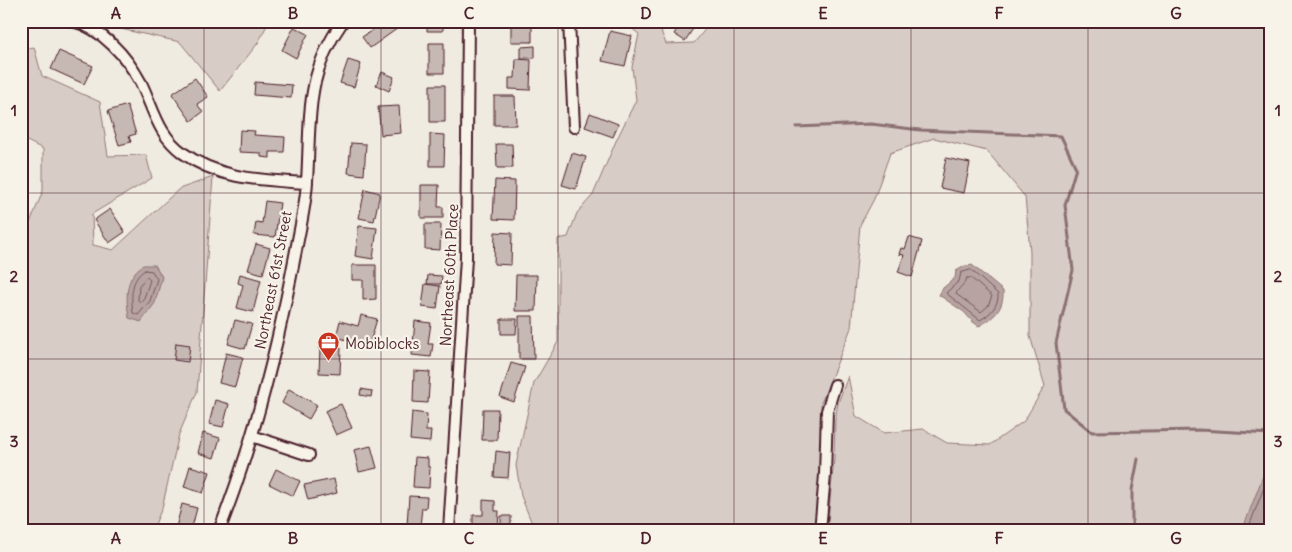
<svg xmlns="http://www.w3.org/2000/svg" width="1292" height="552" font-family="Delius,sans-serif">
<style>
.green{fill:#d8cdc6;stroke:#917678}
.water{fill:#b7a4a2;stroke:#8b6f72}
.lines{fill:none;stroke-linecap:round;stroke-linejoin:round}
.shore{stroke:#76545b;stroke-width:1}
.stream{stroke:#8b6f72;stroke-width:3}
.building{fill:#c6b8b3;stroke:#4a1f2b}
.street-casing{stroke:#4a1f2b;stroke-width:14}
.street{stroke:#f7f3e8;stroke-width:10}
.grid{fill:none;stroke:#4a1f2b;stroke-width:1;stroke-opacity:0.55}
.labels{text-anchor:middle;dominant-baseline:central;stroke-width:4.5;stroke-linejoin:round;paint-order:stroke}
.street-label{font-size:15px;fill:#4a1f2b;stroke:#f7f3e8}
.poi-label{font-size:15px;fill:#4a1f2b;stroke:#f7f3e8;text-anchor:start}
.neatline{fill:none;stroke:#4a1f2b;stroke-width:2}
.grid-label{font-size:16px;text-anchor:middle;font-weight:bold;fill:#4a1f2b}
</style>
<rect width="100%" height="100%" fill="#f0ebe0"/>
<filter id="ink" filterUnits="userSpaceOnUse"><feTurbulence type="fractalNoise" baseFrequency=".02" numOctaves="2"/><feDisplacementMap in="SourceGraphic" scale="10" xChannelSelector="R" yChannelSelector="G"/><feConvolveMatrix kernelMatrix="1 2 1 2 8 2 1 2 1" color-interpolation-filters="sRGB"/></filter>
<g filter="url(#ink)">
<path class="green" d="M101,21h168l-11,22 -38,48 -40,-49 -64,-14z
M626,21h31l9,23 28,-1 18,-22h559v510h-444l7,-72 1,-39 3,-17 10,-27 8,40 28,17 39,-4 24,14 43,2 34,-24 21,-35 -15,-50v-85l-5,-54 -38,-46 -53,-13 -44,15 -16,46 -14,26 -9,103 -30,75 1,43 -8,85h-279l-14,-35 -5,-31 18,-82 24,-41v-103l10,-2 9,-24 16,-18 23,-54 20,-41 -4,-33 7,-33 -12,-9z
M34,47l8,29 58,26 8,54 38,-1 6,23 -60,36 1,31 20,5 66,-61 34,-12 -16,215 -18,42 -17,74 -10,23h-131v-295l6,-6 16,-39v-42l-22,-11v-88z"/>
<path class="water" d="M143,265h12l7,12 -7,26 -14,19 -12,-4c-3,-20 -5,-40 14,-53z
M972,265l31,26c1,18 -9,27 -24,35l-6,-4 -9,-10 -25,-17 4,-7 12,-10 1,-7 9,-5z
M1271,455v76h-26v-8z"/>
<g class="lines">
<path class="shore" d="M145,270l7,1 5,8 -7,22 -12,14 -5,-2c-2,-16 -3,-34 12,-43z
M971,270l27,24c1,11 -8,21 -18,26l-34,-27 13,-12 2,-8z
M147,277l3,3 -6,18 -4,4 -2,-2 1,-14z
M967,278h4l21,18 -4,10 -7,6 -25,-18c1,-5 9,-9 11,-16z
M1250,531v-7l21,-55"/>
<path class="stream" d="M796,127l75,-3 49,6 141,6 15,32 -11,37 8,65 -17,73 8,66 28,23 107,-2 72,4
M1132,531v-41l6,-31"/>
</g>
<path class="building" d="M386,21h11l4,5 -31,22 -8,-11z
M427,21h16v10h-16z
M511,21h21v21h-21z
M682,21h16l-13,20 -11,-7z
M294,27l14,7 -12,24 -14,-8z
M610,31l22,5 -7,30 -23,-5z
M429,43h15v30h-15z
M535,46v12h-14v-11z
M59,51l34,15 -9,18 -33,-15z
M516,59l15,1 -1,30 -21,-1v-11h6z
M348,60l13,4 -7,23 -14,-4z
M382,72l12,5 -5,14 -13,-6z
M195,78l13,19 -11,7 6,8 -12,9 -19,-27z
M255,82l37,3 -1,13 -37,-3z
M430,85h15v37h-15z
M494,96h21l1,29h-22z
M127,105l9,29 -7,2 2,6 -12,3 -11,-34z
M399,106l2,27 -20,2 -3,-28z
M590,113l28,11 -5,13 -28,-10z
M240,130l15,1 -1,4 31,2 -1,15h-14v6l-9,-1v-4l-22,-1z
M430,134l15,1 -1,31h-14z
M351,143l15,1 -2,31 -16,-2z
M496,144h16l1,24h-16z
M572,153l14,4 -10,32 -14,-4z
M946,158l24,5 -6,30 -24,-5z
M495,180l20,1 -1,39 -21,-1z
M421,185h18l-1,22h5v11h-22z
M365,189l15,4 -6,28 -15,-3z
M265,201l15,2 -5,34 -21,-2 2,-13 6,1z
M110,209l15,23 -16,11 -15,-23z
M425,224h16l-1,26 -15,-1z
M359,226l18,2 -4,31 -18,-3z
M495,232l17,1 -1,32 -17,-1z
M909,237l13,4 -10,36 -14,-5 6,-17 -5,-1 2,-6 4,1z
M256,244l14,4 -7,26 -15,-4z
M352,265h24v34l-13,1v-20h-11z
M240,274l21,6 -8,32 -16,-4 6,-23 -5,-2z
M428,275l14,1 -1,8h-14z
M516,275h21l-1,36h-21z
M425,284l15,2 -3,23 -15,-2z
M361,315l16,4 -8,27 -33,-9 4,-16 18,5z
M519,316h14l1,43h-15z
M501,319h16l-1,15h-15z
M235,320l17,4 -7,25 -17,-5z
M415,321l16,2 -3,21h5l-2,13 -19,-2z
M176,343l14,2 -2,17 -14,-2z
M320,347l21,1 -1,26 -21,-1z
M226,353l17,4 -8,30 -16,-4z
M511,363l14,4 -11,35 -14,-5z
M414,371l16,1 -2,31 -15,-1z
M289,389l28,16 -8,14 -27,-16z
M361,389l11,2 -1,6 -11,-2z
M215,400l14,4 -6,23 -14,-3z
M341,404l11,24 -16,7 -11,-24z
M483,409h15l-1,31h-15z
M412,412l15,2 -1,17h5l-1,11 -20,-2z
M203,433l17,5 -6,20 -16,-5z
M371,446l6,22 -18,4 -5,-22z
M496,451l14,2 -2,25 -14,-1z
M415,457l13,1v9h2l-1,21 -16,-1z
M190,466l20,6 -7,21 -19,-6z
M276,469l24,12 -7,15 -24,-12z
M334,479l3,14 -29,7 -4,-15z
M409,496l18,1 -1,11h-4l-2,18 -13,-1z
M483,500l12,1v10h4l-1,16 -25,-1v-11h10z
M182,504l15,4 -6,23h-16z
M501,516h10v9h-10z"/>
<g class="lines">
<defs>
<path id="street" d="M72,21c30,7 55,36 69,62 13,27 17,52 42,70 37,27 81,27 124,30
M569,21l5,106
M252,436l57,19
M219,531c36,-92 60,-189 78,-286 4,-21 9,-43 10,-64 4,-62 -3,-105 36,-160
M449,531l17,-273 2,-237
M820,531l5,-56 2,-64 8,-26"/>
</defs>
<use href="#street" class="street-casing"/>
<use href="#street" class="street"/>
</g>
</g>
<path class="grid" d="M204,21v510M381,21v510M558,21v510M734,21v510M911,21v510M1088,21v510M21,193h1250M21,359h1250"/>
<defs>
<symbol id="office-pin" viewBox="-11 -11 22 30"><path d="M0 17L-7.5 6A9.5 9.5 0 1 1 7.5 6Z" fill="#c8321e" stroke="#f7f3e8"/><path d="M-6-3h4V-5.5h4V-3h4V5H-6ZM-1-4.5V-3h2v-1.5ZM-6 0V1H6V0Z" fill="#fff"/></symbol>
</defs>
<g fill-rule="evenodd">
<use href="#office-pin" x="316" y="330" width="25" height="34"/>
</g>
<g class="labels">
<g class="street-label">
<text transform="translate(449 275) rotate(-87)">Northeast 60th Place</text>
<text transform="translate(273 280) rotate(-79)">Northeast 61st Street</text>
</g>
<g class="poi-label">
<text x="345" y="343">Mobiblocks</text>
</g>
</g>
<rect width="1292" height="552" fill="none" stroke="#f7f3e8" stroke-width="55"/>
<rect x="28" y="28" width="1236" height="496" class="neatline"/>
<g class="grid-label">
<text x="116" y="19">A</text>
<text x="293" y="19">B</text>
<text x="469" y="19">C</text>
<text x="646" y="19">D</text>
<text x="823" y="19">E</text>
<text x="999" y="19">F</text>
<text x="1176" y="19">G</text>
<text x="14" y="116">1</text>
<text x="1278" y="116">1</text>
<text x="14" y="282">2</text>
<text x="1278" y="282">2</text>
<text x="14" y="447">3</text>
<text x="1278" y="447">3</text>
<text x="116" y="544">A</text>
<text x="293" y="544">B</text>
<text x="469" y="544">C</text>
<text x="646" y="544">D</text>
<text x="823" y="544">E</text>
<text x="999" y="544">F</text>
<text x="1176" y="544">G</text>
</g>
</svg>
